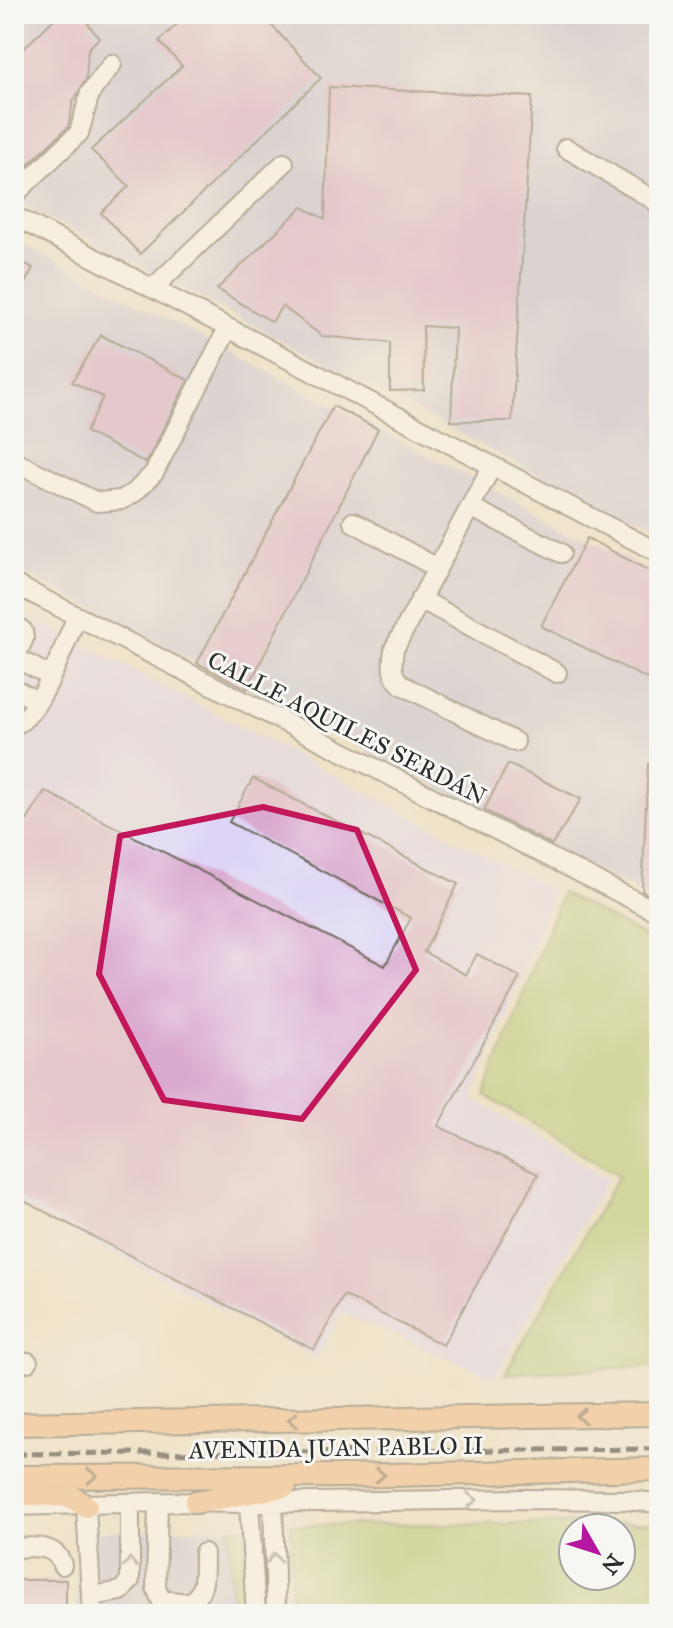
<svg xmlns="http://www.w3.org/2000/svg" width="673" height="1628" font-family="'IM FELL Great Primer',serif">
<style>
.built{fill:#ded5f6}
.industrial{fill:#c3c1dc}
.green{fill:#b0c96e;stroke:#6e7a4c;stroke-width:2;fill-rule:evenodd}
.building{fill:#daa9d0}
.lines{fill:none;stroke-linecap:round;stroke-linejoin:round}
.minor-casing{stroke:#706b61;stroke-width:22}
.major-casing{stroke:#706b61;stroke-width:26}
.minor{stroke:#fff;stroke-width:18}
.major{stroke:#f7bd88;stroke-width:22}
.rail{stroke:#2b2b2b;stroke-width:5;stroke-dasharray:12 6;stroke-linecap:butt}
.oneway{stroke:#876d55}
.oneway2{stroke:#a0a0a0}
.marked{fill:none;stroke:#c2185b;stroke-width:6;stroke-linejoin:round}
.labels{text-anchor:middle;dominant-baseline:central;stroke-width:6;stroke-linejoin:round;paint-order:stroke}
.street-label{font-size:24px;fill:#2b2b2b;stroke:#f6f6f2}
</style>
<rect width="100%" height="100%" fill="#f6f6f2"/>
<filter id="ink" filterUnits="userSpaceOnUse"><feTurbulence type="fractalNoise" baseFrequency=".0125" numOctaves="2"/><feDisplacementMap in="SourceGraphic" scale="16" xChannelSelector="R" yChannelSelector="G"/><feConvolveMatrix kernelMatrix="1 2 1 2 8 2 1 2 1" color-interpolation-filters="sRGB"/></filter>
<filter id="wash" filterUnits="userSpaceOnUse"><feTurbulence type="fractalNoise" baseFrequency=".006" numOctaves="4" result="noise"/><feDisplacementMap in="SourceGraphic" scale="32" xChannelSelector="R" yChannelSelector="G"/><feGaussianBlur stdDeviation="1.8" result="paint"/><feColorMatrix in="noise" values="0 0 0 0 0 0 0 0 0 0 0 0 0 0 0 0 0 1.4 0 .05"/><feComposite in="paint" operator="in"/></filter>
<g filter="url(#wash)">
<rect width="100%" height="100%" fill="#efe2c6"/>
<path class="built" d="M14,608l540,283 -81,208 135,79 -113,200 -153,-65 -25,46 -303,-156z"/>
<path class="industrial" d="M14,14h645v524l-645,-338z
M14,239l645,337v327l-645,-335z
M283,1527l2,87h-208v-82z"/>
<path class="green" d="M562,893l97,51v422l-154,8 114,-199 -135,-80z
M651,1523l8,4v87h-368v-89zM573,1528h48v48h-48z
M229,1528h17v86h-14z"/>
<g id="blocks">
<path class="building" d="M59,14h39l-10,10 11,14 -11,11 -2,30 -13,23 -5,25 -54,51v-120z
M188,14h73l60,64 -181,176 -39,-41 28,-27 -38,-36 91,-84 -23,-25z
M329,87l203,10 -20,324h-61l4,-93 -32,-2 1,64 -34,1v-48l-68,-7 -40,-30 -10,16 -55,-33 85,-82 23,12z
M14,258l19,10 -19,37z
M101,335l87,45 -42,83 -60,-31 17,-35 -31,-15z
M333,406l45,23 -131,260 -50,-26z
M587,538l72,38v109l-118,-59z
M508,764l73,35 -29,46 -68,-35z
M648,764h11v136l-17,-9z
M253,778l205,106 -34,68 42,23 11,-21 43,23 -82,149 100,48 -95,171 -99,-50 -30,55 -300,-154v-367l6,3 25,-41 340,175 26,-48 -182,-96z
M14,1580h52v34h-52z"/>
</g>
</g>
<g filter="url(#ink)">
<use href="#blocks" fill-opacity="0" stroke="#706b61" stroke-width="2"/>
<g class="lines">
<defs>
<path id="minor" d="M566,148l93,55
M14,195l65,-62 11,-40 22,-29
M14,216l645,337
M153,288l131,-125
M14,461l83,41 24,-2 13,-7 20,-20 74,-145
M492,466l-98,183c-2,16 -4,25 8,36l113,57
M470,507l91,46
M353,522l84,46
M14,584l645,329
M420,599l137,74
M14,624l9,7 1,7 -10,23
M16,658l34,18
M14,689l24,12
M14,725c27,-8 50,-82 63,-108
M14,1362h14
M158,1502l-2,86 5,12 27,3c20,-10 15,-31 16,-50
M273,1502l3,112
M249,1503l7,111
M14,1506l144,-4 91,1 277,-4 98,1 35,3
M86,1506l6,108
M14,1548c18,-1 42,-5 48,17
M92,1596l29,-5 9,-11v-77"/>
<path id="major" d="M14,1424l645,-10
M14,1477l331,-1 314,-7
M14,1493l56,3 16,10
M196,1502l89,-16"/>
</defs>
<use href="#minor" class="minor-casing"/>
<use href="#major" class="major-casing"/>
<use href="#minor" class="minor"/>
<use href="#major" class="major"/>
<path class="rail" d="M14,1454l645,-5"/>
</g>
<defs><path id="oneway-chevron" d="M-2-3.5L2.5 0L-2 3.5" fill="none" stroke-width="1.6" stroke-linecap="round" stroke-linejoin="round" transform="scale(2)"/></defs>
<g class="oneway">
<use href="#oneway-chevron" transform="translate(581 1416) rotate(179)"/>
<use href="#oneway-chevron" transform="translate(293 1420) rotate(179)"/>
<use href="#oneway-chevron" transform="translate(380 1475) rotate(-1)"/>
<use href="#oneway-chevron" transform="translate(92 1476)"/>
</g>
<g class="oneway2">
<use href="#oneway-chevron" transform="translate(472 1500) rotate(-1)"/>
<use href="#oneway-chevron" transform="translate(274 1558) rotate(-92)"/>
<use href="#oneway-chevron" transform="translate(130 1563) rotate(-91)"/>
</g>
</g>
<path d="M0 0H673V1628H0ZM263,807l94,23 59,140 -114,149 -138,-19 -65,-126 21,-138z" fill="#efe2c6" fill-opacity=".55" fill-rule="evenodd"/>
<path class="marked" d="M263,807l94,23 59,140 -114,149 -138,-19 -65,-126 21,-138z"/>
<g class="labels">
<g class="street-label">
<text transform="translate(347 728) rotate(27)">CALLE AQUILES SERDÁN</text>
<text transform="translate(336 1448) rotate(-1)">AVENIDA JUAN PABLO II</text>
</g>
</g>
<rect width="673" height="1628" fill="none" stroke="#f6f6f2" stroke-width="48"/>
<g transform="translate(597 1552) rotate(129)"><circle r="38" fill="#f6f6f2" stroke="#a5a5a2" stroke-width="2"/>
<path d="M0-6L14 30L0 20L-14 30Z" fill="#b5179e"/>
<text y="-12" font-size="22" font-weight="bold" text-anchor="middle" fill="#2b2b2b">N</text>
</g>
</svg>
